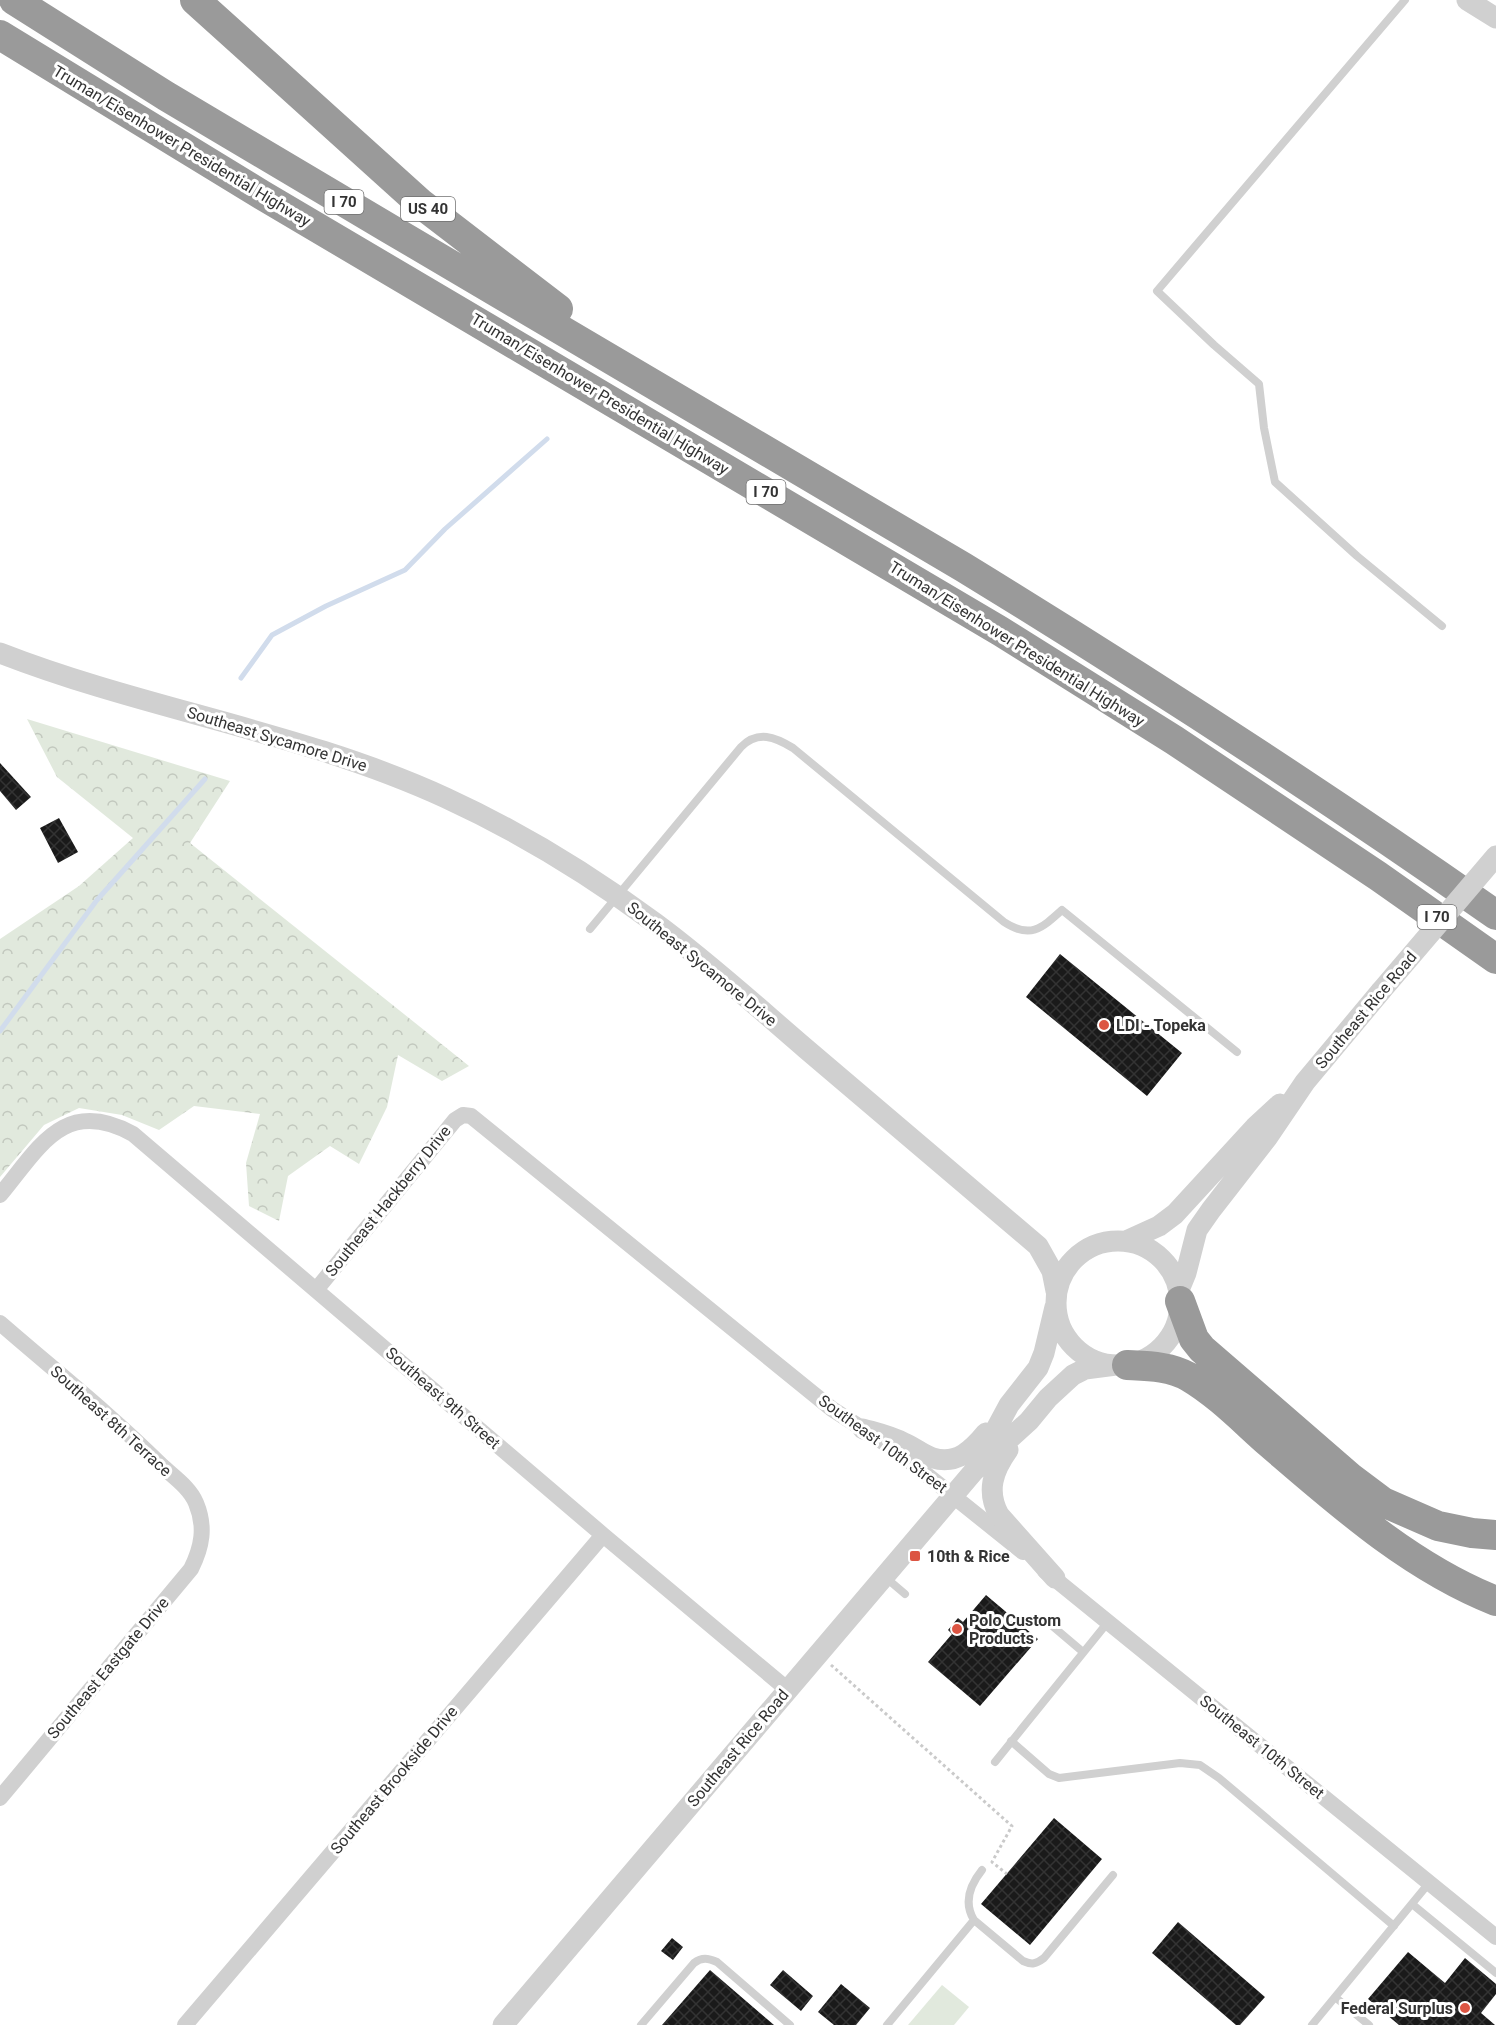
<svg xmlns="http://www.w3.org/2000/svg" width="1496" height="2025" font-family="Roboto,sans-serif">
<style>
.forest{fill:url(#forest-crowns)}
.garden{fill:#e1e9dd}
.lines{fill:none;stroke-linecap:round;stroke-linejoin:round}
.stream{stroke:#d1dcec;stroke-width:5}
.building{fill:url(#building-cross-hatch)}
.path{stroke:#cacaca;stroke-width:3;stroke-dasharray:3 3;stroke-linecap:butt}
.service{stroke:#d0d0d0;stroke-width:8}
.minor{stroke:#d0d0d0;stroke-width:16}
.tertiary{stroke:#d0d0d0;stroke-width:21}
.motorway{stroke:#9a9a9a;stroke-width:30}
.tertiary-bridge{stroke:#d0d0d0;stroke-width:21}
.poi-dot{fill:#dc5543;stroke:#fff;stroke-width:2}
.labels{text-anchor:middle;dominant-baseline:central;stroke-width:6;stroke-linejoin:round;paint-order:stroke}
.shield{fill:#fff;stroke:#707070;stroke-width:1.5}
.shield-label{font-size:15px;font-weight:bold;fill:#333}
.street-label{font-size:16px;fill:#333;stroke:#fff}
.poi-label{font-size:16px;font-weight:bold;fill:#333;stroke:#fff;text-anchor:start}
</style>
<defs>
<pattern id="forest-crowns" width="20" height="18" patternUnits="userSpaceOnUse" patternTransform="scale(1.5)"><rect width="20" height="18" fill="#e1e9dd"/><path d="M2 6a3 3 0 1 1 6 0M12 15a3 3 0 1 1 6 0" fill="none" stroke="#c2c8be"/></pattern>
<pattern id="building-cross-hatch" width="8" height="8" patternUnits="userSpaceOnUse" patternTransform="scale(1.5)"><rect width="8" height="8" fill="#1a1a1a"/><path d="M0 0l8 8M0 8l8-8" fill="none" stroke="#333"/></pattern>
</defs>
<rect width="100%" height="100%" fill="#fff"/>
<path class="forest" d="M27,719l203,62 -40,62 279,223 -27,15 -44,-26 -11,52 -28,57 -29,-18 -42,30 -9,45 -30,-15 -3,-43 14,-49 -66,-8 -35,24 -37,-15 -43,-7 -35,17 -44,52v-238l79,-53 54,-48 -76,-61z"/>
<path class="garden" d="M942,1985l27,22 -15,18h-46z"/>
<g class="lines">
<path class="stream" d="M241,678l31,-43 54,-29 79,-36 40,-41 102,-90
M0,1031l97,-131 108,-121"/>
</g>
<path class="building" d="M0,763l31,34 -15,13 -16,-19z
M59,818l19,34 -20,11 -18,-35z
M1060,954l122,99 -35,43 -121,-99z
M986,1595l52,44 -58,67 -52,-44 24,-28 -4,-4 10,-12 5,4z
M1054,1818l48,41 -72,86 -49,-41z
M1178,1922l87,75 -25,28h-4l-84,-72z
M672,1938l11,9 -10,13 -12,-9z
M1408,1952l37,31 20,-25 31,26v10l-15,19 14,12h-96l-31,-26z
M710,1970l64,55h-112z
M783,1970l30,26 -12,15 -31,-26z
M841,1984l29,24 -14,17h-22l-16,-13z"/>
<g class="lines">
<path class="path" d="M831,1665l181,161 -20,36 15,12"/>
<path class="service" d="M1405,0l-248,291 57,54 45,39 5,44 11,54 82,74 85,70
M590,929l151,-182c17,-17 34,-10 52,1l211,174c26,17 37,7 58,-12l175,142
M885,1577l20,17
M1050,1624l33,28
M1011,1741l38,33 10,4 121,-15 20,2 19,13 175,148
M995,1762l113,-140
M982,1870c-12,15 -19,32 -8,50l49,41c9,4 13,3 21,-3l69,-83
M1412,1904l84,69
M1335,1997l34,28
M641,2025l53,-62c8,-6 14,-5 23,-1l73,63
M887,2025l87,-105
M1312,2025l117,-142"/>
<path class="minor" d="M0,1195c39,-47 64,-99 133,-61l470,401 185,155
M316,1290l139,-170 8,-5 8,1 361,293 65,42 126,101
M0,1323c54,47 111,92 162,143 12,11 28,22 34,37 10,24 6,44 -5,66l-191,229
M1045,1571l451,366
M185,2025l418,-490"/>
<path class="tertiary" d="M1467,0l29,18
M0,653c146,57 303,79 446,145 74,34 144,77 209,125 53,39 101,83 150,125 78,66 155,132 233,198l14,25 4,20
M1056 1303a62 62 0 1 1 124 0a62 62 0 1 1-124 0Z
M1126,1241l33,-15 16,-12 80,-87 25,-23
M1179,1290l7,-17 11,-43 14,-20 56,-72 38,-56 76,-91
M863,1429c14,4 28,7 41,14 10,4 19,12 29,15 24,7 39,-8 53,-25
M1008,1450c-15,21 -22,41 -9,65l56,63
M981,1457l28,-52 29,-37 6,-15 11,-46
M503,2025l471,-554 55,-50 19,-23 25,-23 12,-6 31,-4"/>
<path class="motorway" d="M14,0l152,96 224,133 573,338c181,111 359,226 533,348
M195,0l225,203 138,106
M0,35l262,160 738,436 174,109 204,136 118,83
M1180,1301l14,38 8,10 149,129 32,24 55,24 34,7 24,2
M1127,1365c20,1 43,1 62,12 29,17 55,44 80,66 70,60 141,124 227,158"/>
<path class="tertiary-bridge" d="M1381,991l115,-135"/>
</g>
<g class="poi-dot">
<circle cx="1104" cy="1025" r="6"/>
<rect x="909" y="1550" width="12" height="12" rx="3"/>
<circle cx="957" cy="1629" r="6"/>
<circle cx="1465" cy="2008" r="6"/>
</g>
<g class="labels">
<g class="shield">
<rect x="324.5" y="190" width="39" height="24" rx="4.5"/>
<rect x="401" y="197" width="54" height="24" rx="4.5"/>
<rect x="746.5" y="480" width="39" height="24" rx="4.5"/>
<rect x="1417.5" y="905" width="39" height="24" rx="4.5"/>
</g>
<g class="shield-label">
<text x="344" y="202">I 70</text>
<text x="428" y="209">US 40</text>
<text x="766" y="492">I 70</text>
<text x="1437" y="917">I 70</text>
</g>
<g class="street-label">
<text transform="translate(182 146) rotate(31)">Truman/Eisenhower Presidential Highway</text>
<text transform="translate(600 394) rotate(31)">Truman/Eisenhower Presidential Highway</text>
<text transform="translate(1017 644) rotate(32)">Truman/Eisenhower Presidential Highway</text>
<text transform="translate(277 739) rotate(17)">Southeast Sycamore Drive</text>
<text transform="translate(702 964) rotate(39)">Southeast Sycamore Drive</text>
<text transform="translate(1366 1010) rotate(-50)">Southeast Rice Road</text>
<text transform="translate(388 1201) rotate(-51)">Southeast Hackberry Drive</text>
<text transform="translate(443 1398) rotate(41)">Southeast 9th Street</text>
<text transform="translate(111 1421) rotate(42)">Southeast 8th Terrace</text>
<text transform="translate(883 1444) rotate(36)">Southeast 10th Street</text>
<text transform="translate(108 1668) rotate(-50)">Southeast Eastgate Drive</text>
<text transform="translate(1262 1747) rotate(39)">Southeast 10th Street</text>
<text transform="translate(738 1748) rotate(-50)">Southeast Rice Road</text>
<text transform="translate(394 1780) rotate(-50)">Southeast Brookside Drive</text>
</g>
<g class="poi-label">
<text x="1116" y="1025">LDI - Topeka</text>
<text x="927" y="1556">10th &amp; Rice</text>
<text x="969" y="1620">Polo Custom<tspan x="969" dy="18">Products</tspan></text>
<text x="1453" y="2008" text-anchor="end">Federal Surplus</text>
</g>
</g>
</svg>
